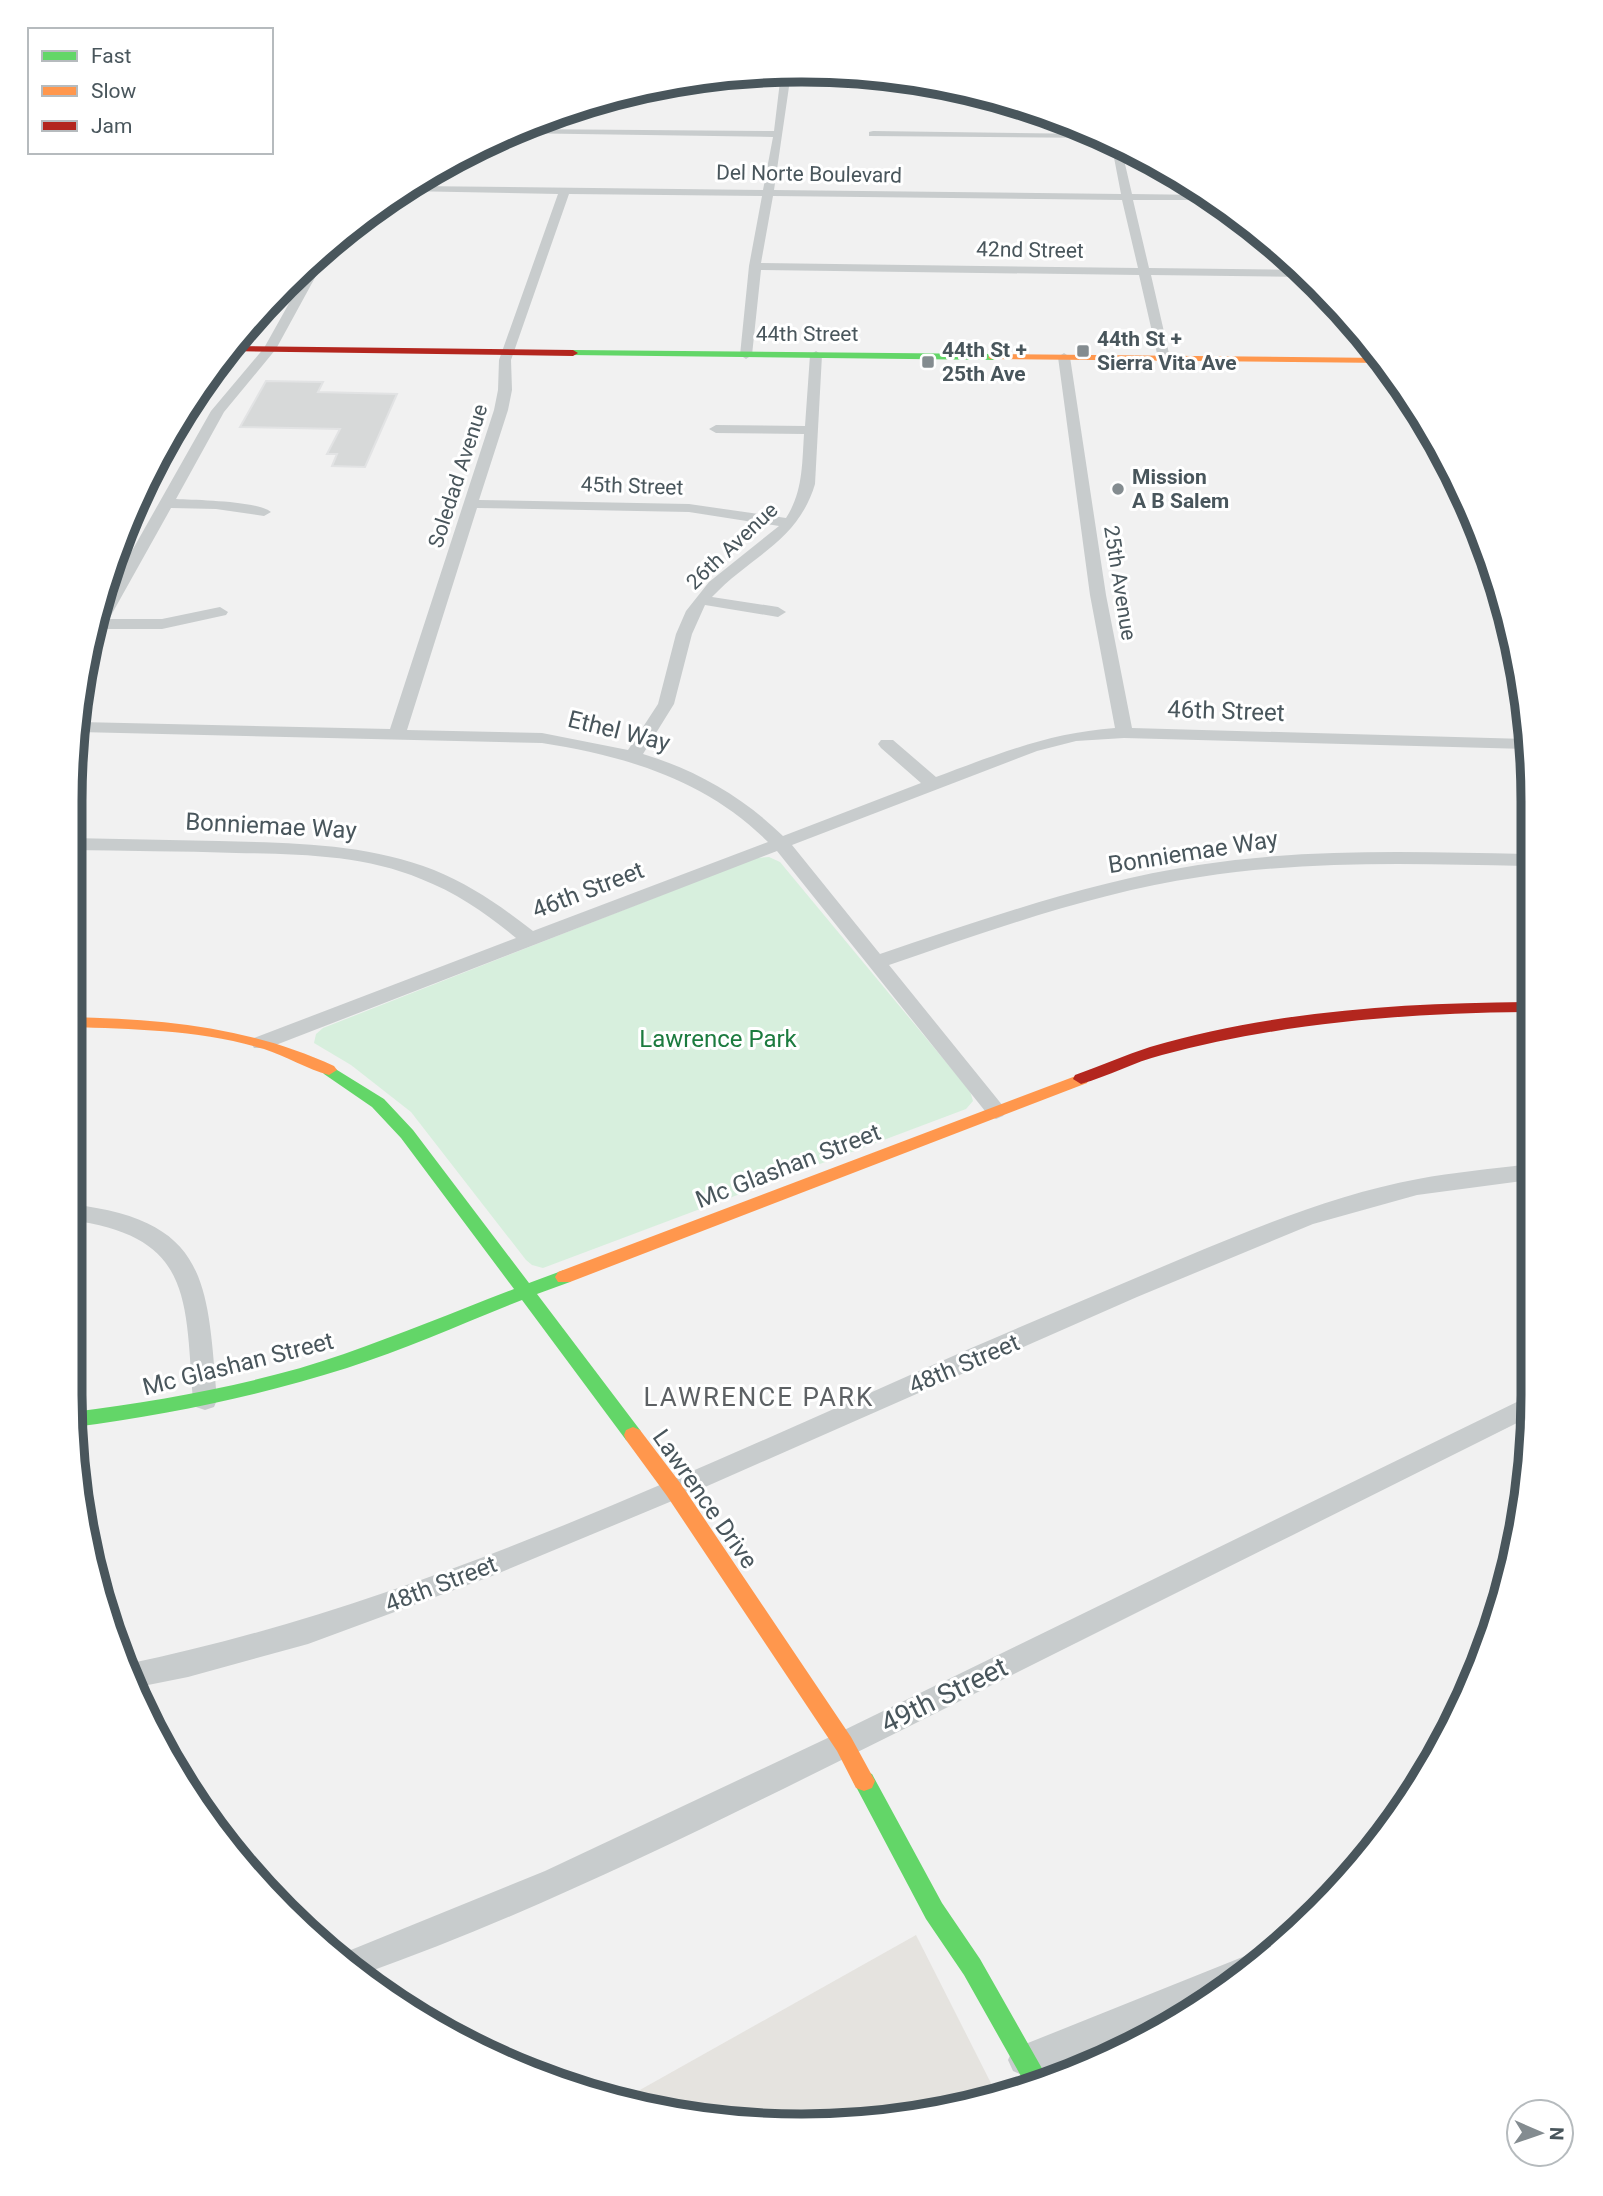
<svg xmlns="http://www.w3.org/2000/svg" width="1603" height="2196" font-family="Roboto,sans-serif">
<style>
.commercial{fill:#e5e3df}
.green{fill:#d7efdd}
.building{fill:#d7d9d9;stroke:#e2e3e4;stroke-width:2}
.lines{fill:none;stroke-linecap:round;stroke-linejoin:round}
.street{fill:#c8cccd;fill-rule:evenodd}
.fast{fill:#63d668;fill-rule:evenodd}
.slow{fill:#ff974d;fill-rule:evenodd}
.jam{fill:#b3261e;fill-rule:evenodd}
.poi-dot{fill:#848c90;stroke:#fff;stroke-width:2.5}
.labels{text-anchor:middle;dominant-baseline:central;stroke-width:6;stroke-linejoin:round;paint-order:stroke}
.far-street-label{font-size:21px;fill:#49565c;stroke:#fff}
.far-poi-label{font-size:21px;font-weight:bold;fill:#49565c;stroke:#fff;text-anchor:start}
.street-label{font-size:24px;fill:#49565c;stroke:#fff}
.park-label{font-size:24px;fill:#1c7b3f;stroke:#fff}
.neighbourhood-label{font-size:26px;letter-spacing:2px;fill:#5d6164;stroke:#fff}
.near-street-label{font-size:28px;fill:#49565c;stroke:#fff}
.rim{fill:none;stroke:#49565c;stroke-width:9}
</style>
<rect width="100%" height="100%" fill="#f1f1f1"/>
<path class="commercial" d="M916,1935l80,158 -99,27 -143,4 -95,-12 -37,-12z"/>
<path class="green" d="M769,857l11,5 190,229 3,10 -7,8 -423,159 -11,-3 -6,-5 -115,-148 -60,-47 -37,-22 2,-9 7,-6 433,-170z"/>
<path class="building" d="M266,381l57,1 -5,10 79,2 -32,73 -33,-1 5,-12h-10l13,-25 -100,-2z"/>
<g class="lines">
<path class="street" d="M781,73h10l-17,117 347,4 -10,-52 10,5 11,47 72,1 8,5h-79l16,68 152,2 6,7 -156,-2 19,83 -6,4 -6,-4 -19,-83 -378,-5 -9,85 -6,4 -6,-4 9,-89 13,-70 -193,-2 -58,166 1,30 -4,20 -29,90 210,4 97,14c17,-26 16,-54 18,-84l-88,-1 -7,-4 7,-4 89,1 5,-71 6,-4 6,4 -7,129c-17,58 -65,72 -103,113l66,10 8,5 -8,5 -73,-12 -13,29 -18,70 -31,50c53,16 100,43 140,82l138,-53 -40,-35 -3,-4 3,-4h12l43,37c62,-23 112,-44 179,-49l-25,-133 -32,-238 6,-4 6,4 36,238 26,133 395,11v10l-403,-11 -48,3 -39,10 -245,94 88,109c104,-35 209,-72 318,-89 109,-17 220,-13 330,-11v12c-110,-2 -220,-6 -328,11 -107,16 -209,53 -311,88l114,141 4,5 -4,5 -7,3 -7,-3 -212,-265 -509,197h-14l-3,-5 3,-5 262,-100c-29,-24 -59,-45 -95,-59 -57,-24 -123,-25 -185,-26 -55,-2 -111,-2 -166,-3v-12c50,1 99,2 149,3 71,2 147,2 215,29 37,15 68,37 99,61l235,-89c-62,-62 -142,-86 -226,-99l-463,-11 1,-10 310,7 104,-319 4,-20 1,-30 59,-166 -153,-3 8,-5 350,4 10,-53 -262,-4 11,-4 252,2zM773,196l349,4 16,68 -377,-5zM477,508l212,4 90,14 -70,56 -23,29 -10,23 -18,70 -30,46 -86,-17 -135,-3z
M873,131l219,3 10,4 -233,-2v-4z
M327,250l2,2 -53,97 -52,63 -48,87c20,1 82,2 95,13l-7,4 -48,-7 -45,-1 -62,111h53l58,-12 8,5 -2,3 -64,14h-58l-6,10 -7,2 3,-23 117,-207 53,-63 47,-84z
M1530,1164v16l-113,15 -104,29 -176,73 -441,194 -204,85 -184,68 -120,33 -55,11 -10,-22 4,-2c292,-60 570,-196 842,-315 72,-31 143,-61 214,-91 76,-32 154,-64 235,-79 37,-7 75,-10 112,-15z
M70,1204c139,16 137,77 147,196l-3,7 -9,3 -9,-3 -3,-7c-8,-102 0,-164 -123,-180z
M1531,1395v21c-208,104 -415,207 -623,311 -178,88 -357,180 -545,247l-27,-18 209,-85 289,-136z
M1255,1952l11,5c-63,59 -163,87 -242,119l-11,-5 -5,-11 5,-11z"/>
<path class="fast" d="M573,350l420,4 5,3 -5,3 -423,-5 -2,-2z
M329,1065l55,34 29,31 116,153 35,-13 6,2 3,5 -3,5 -33,12 103,136 2,5 -2,5 -7,3 -7,-3 -104,-140c-58,23 -116,49 -175,68 -89,28 -180,47 -273,59l-1,-15c91,-12 185,-28 271,-58 57,-20 113,-43 170,-65l-113,-151 -29,-31 -48,-33 -3,-4 3,-4z
M864,1771l8,3 70,129 38,56 68,120 -22,6 -62,-110 -38,-56 -73,-138 3,-7z"/>
<path class="slow" d="M993,354l390,4 3,5 -396,-4 -2,-2z
M70,1017c92,2 180,10 264,49l3,4 -8,5c-22,-6 -43,-19 -65,-26 -63,-19 -129,-20 -194,-22z
M1081,1074l6,1 2,4 -2,4 -517,199h-12l-3,-5 3,-5z
M633,1427l7,3 41,54 170,253 24,44 -3,7 -8,3 -8,-3 -19,-37 -170,-255 -41,-56 -2,-5 2,-5z"/>
<path class="jam" d="M231,346l342,4 5,3 -5,3 -346,-5z
M1529,1002v10c-125,1 -247,11 -367,43 -28,7 -53,21 -81,29l-8,-5 2,-4c25,-9 50,-20 75,-28 123,-36 251,-44 379,-45z"/>
</g>
<g class="poi-dot">
<rect x="1076" y="344" width="14" height="14" rx="3.5"/>
<rect x="921" y="355" width="14" height="14" rx="3.5"/>
<circle cx="1118" cy="489" r="7"/>
</g>
<g class="labels">
<g class="far-street-label">
<text transform="translate(809 174) rotate(1)">Del Norte Boulevard</text>
<text transform="translate(1030 250) rotate(1)">42nd Street</text>
<text x="807" y="334">44th Street</text>
<text transform="translate(458 476) rotate(-72)">Soledad Avenue</text>
<text transform="translate(632 486) rotate(2)">45th Street</text>
<text transform="translate(732 546) rotate(-43)">26th Avenue</text>
<text transform="translate(1120 583) rotate(81)">25th Avenue</text>
</g>
<g class="far-poi-label">
<text x="1097" y="339">44th St +<tspan x="1097" dy="24">Sierra Vita Ave</tspan></text>
<text x="942" y="350">44th St +<tspan x="942" dy="24">25th Ave</tspan></text>
<text x="1132" y="477">Mission<tspan x="1132" dy="24">A B Salem</tspan></text>
</g>
<g class="street-label">
<text transform="translate(1226 711) rotate(2)">46th Street</text>
<text transform="translate(619 731) rotate(14)">Ethel Way</text>
<text transform="translate(271 826) rotate(3)">Bonniemae Way</text>
<text transform="translate(1193 852) rotate(-9)">Bonniemae Way</text>
<text transform="translate(588 890) rotate(-21)">46th Street</text>
<text transform="translate(788 1166) rotate(-21)">Mc Glashan Street</text>
<text transform="translate(238 1364) rotate(-14)">Mc Glashan Street</text>
<text transform="translate(964 1364) rotate(-23)">48th Street</text>
<text transform="translate(705 1499) rotate(55)">Lawrence Drive</text>
<text transform="translate(441 1584) rotate(-21)">48th Street</text>
</g>
<g class="park-label">
<text x="718" y="1039">Lawrence Park</text>
</g>
<g class="neighbourhood-label">
<text x="759" y="1397">LAWRENCE PARK</text>
</g>
<g class="near-street-label">
<text transform="translate(944 1695) rotate(-26)">49th Street</text>
</g>
</g>
<path d="M0 0H1603V2196H0ZM801 82H802A719 719 0 0 1 1521 801V1395A719 719 0 0 1 802 2114H801A719 719 0 0 1 82 1395V801A719 719 0 0 1 801 82Z" fill="#fff" fill-rule="evenodd"/>
<path class="rim" d="M801 82H802A719 719 0 0 1 1521 801V1395A719 719 0 0 1 802 2114H801A719 719 0 0 1 82 1395V801A719 719 0 0 1 801 82Z"/>
<rect x="28" y="28" width="245" height="126" fill="#ffffff" stroke="#b6bbbe" stroke-width="2"/>
<rect x="42" y="51" width="35" height="10" fill="#63d668" stroke="#b6bbbe" stroke-width="2"/>
<text x="91" y="63" font-size="21" fill="#49565c">Fast</text>
<rect x="42" y="86" width="35" height="10" fill="#ff974d" stroke="#b6bbbe" stroke-width="2"/>
<text x="91" y="98" font-size="21" fill="#49565c">Slow</text>
<rect x="42" y="121" width="35" height="10" fill="#b3261e" stroke="#b6bbbe" stroke-width="2"/>
<text x="91" y="133" font-size="21" fill="#49565c">Jam</text>
<g transform="translate(1540 2133) rotate(92)"><circle r="33" fill="#ffffff" stroke="#b6bbbe" stroke-width="2"/>
<path d="M0-5L12 26L0 18L-12 26Z" fill="#848c90"/>
<text y="-10" font-size="19" font-weight="bold" text-anchor="middle" fill="#49565c">N</text>
</g>
</svg>
